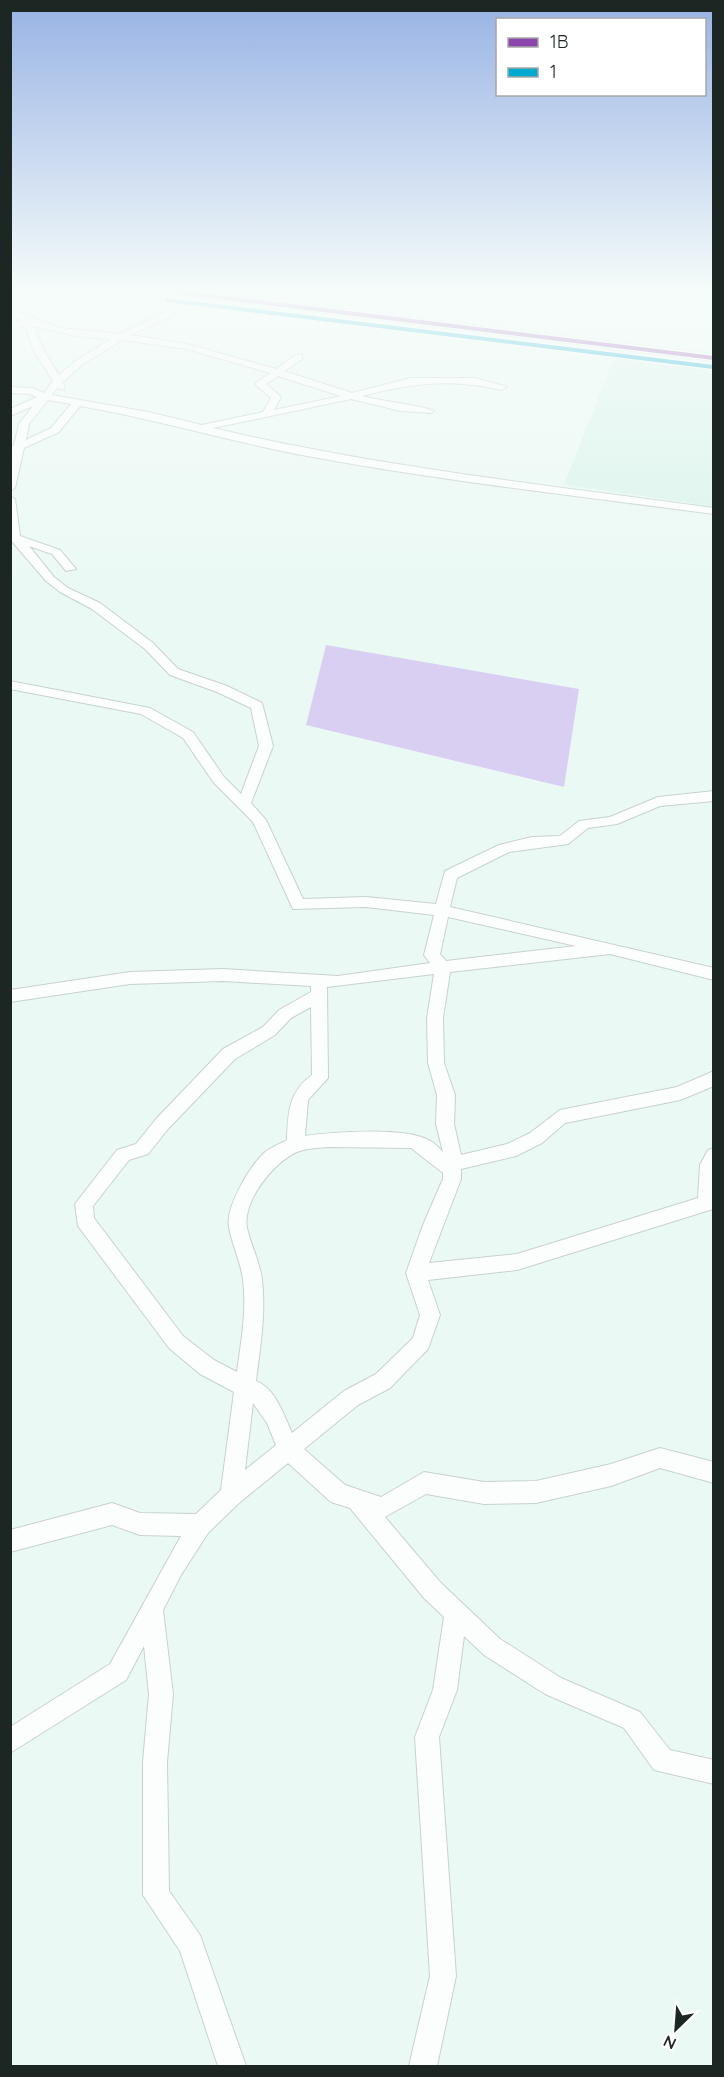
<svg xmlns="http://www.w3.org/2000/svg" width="724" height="2077" font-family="Quicksand,sans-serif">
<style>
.built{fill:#daf3eb}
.forest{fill:#d9cff2}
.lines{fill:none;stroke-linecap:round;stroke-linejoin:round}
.minor-casing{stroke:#c7d2ce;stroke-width:2}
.major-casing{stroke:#c7d2ce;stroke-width:1}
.minor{fill:#fcfefd;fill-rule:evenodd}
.major{fill:#fcfefd;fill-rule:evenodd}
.bus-1-casing{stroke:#fff;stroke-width:6}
.bus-2-casing{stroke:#fff;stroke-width:6}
.bus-1{stroke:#8e44ad;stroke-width:4}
.bus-2{stroke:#00a9ce;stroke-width:4}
</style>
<rect width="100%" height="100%" fill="#ebf9f4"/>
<path class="built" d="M615,355l98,12v139l-149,-21z"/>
<path class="forest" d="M326,645l253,44 -15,98 -258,-62z"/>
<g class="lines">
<defs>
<path id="minor" d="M186,291l7,2 -21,22 -41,20 56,9 89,25 20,-14h6v4l-18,12 68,22 59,-15h64l32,9 -5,3c-52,-12 -89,-7 -140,6 13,4 67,11 72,15l-2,2 -31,-2 -50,-12 -138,29c165,39 333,57 501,80v6c-136,-18 -272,-33 -407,-58 -76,-14 -151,-37 -227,-50l-21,26 -35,16 -9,40 -5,3v-44l4,-2 5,-21 14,-18 -23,10v-7l27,-12 -7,-3 -20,-1v-6l22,1 12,5 9,-12 -19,-30 -9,-25 -15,4v-6l12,-3 -12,-6v-6l50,19 60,6 46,-23zM34,326l41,10 36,3 -34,21 -18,15 -15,-24zM123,340l64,9 83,24 -15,11 16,14 -8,14 -61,13 -54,-13 -96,-17 5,-7 8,2 -2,-8 20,-18zM278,376l63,20 -67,14 7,-13 -15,-13zM48,400l23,4 -20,24 -25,12 3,-16z
M385,291h8l-20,27h-6l-1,-2z
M540,291h9l-11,11h-6v-4z
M10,496l5,3 5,37 40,14 16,19 -10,2 -14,-17 -23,-8 25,31 14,11 32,15 53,40 25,26 49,17 35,17 11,43 -22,57 15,17 37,79 63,-2 70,7 9,-33 54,-26 33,-8 28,-1 19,-15 31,-4 48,-20 56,-6v10l-54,5 -43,18 -29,4 -20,16 -59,8 -52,26 -7,29 264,61v12l-104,-26 -160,18 -7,46 1,45 11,32 -1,29 7,31 46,-11 23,-11 30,-23 117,-23 37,-16v15l-34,14 -115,23 -23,20 -26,13 -55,13v10l-32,84 88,-9 181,-56 2,-33 8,-15 6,-2 -1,61 -196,61 -89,10 12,35 -12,34 -38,39 -32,17 -54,44 41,36 36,12 43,-25 60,10 52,-1 75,-17 49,-16 54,14v21l-54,-15 -49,18 -75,17 -52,1 -58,-10 -41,23 55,65 60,57 61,39 79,34 30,38 44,10v24l-60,-14 -30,-42 -79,-34 -61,-39 -20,-19 -7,54 -18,47 17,239 -19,90h-28l21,-90 -15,-239 18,-47 11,-73 -20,-19 -74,-90 -19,-6 -43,-39 -49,40 -31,30 -27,42 -18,35 10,84 -6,68 2,129 31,44 46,131h-28l-38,-115 -37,-56v-133l6,-68 -5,-48 -18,34 -116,73v-26l100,-63 71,-128 -41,-1 -28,-10 -102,27v-22l102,-27 28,10 56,1 25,-24 13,-98 -34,-18 -31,-26 -91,-122 -3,-22 42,-54 19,-6 20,-25 67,-70 40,-22 16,-17 32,-18v-6l-88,-5 -93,3 -120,18v-12l120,-18 93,-3 115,7 92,-13 -6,-8 10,-40 -68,-8 -73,2 -40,-87 -39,-39 -31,-45 -42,-24 -131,-25v-8l140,27 43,24 31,45 17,17 18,-48 -8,-38 -34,-16 -47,-17 -25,-26 -53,-40 -32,-17 -14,-11 -36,-42zM448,917l128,29 -130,15 -6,-7zM434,974l-7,44 1,45 9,32 -1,29 7,28c-4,-4 -9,-10 -15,-12 -23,-13 -96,-8 -123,-4l3,-36 20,-22 -1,-91zM311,1007l1,68c-24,17 -24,39 -25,65 -7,4 -18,8 -24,14 -14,14 -38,54 -34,73 3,18 12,35 14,53 4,31 -2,62 -6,92l-23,-12 -31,-24 -89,-118 -1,-12 36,-46 19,-6 20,-25 67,-70 40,-24 16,-17zM329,1147l82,1 32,25v6l-20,46 -17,48 14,42 -7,23 -37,36 -32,17 -52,42c-8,-18 -17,-45 -36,-52 4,-33 10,-67 6,-101 -2,-18 -11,-34 -15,-52 -5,-27 27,-66 50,-76 9,-4 22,-4 32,-5zM253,1403l14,20 9,22 -31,25z"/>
<path id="major" d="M163,291h30l521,63v7l-546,-67z"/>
</defs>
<use href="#minor" class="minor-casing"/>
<use href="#major" class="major-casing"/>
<use href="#minor" class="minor"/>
<use href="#major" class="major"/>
<defs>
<path id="bus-1" d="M168,291l546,67"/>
<path id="bus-2" d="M167,300l546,67"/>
</defs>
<use href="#bus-1" class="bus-1-casing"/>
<use href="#bus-2" class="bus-2-casing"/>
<use href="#bus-1" class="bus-1"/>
<use href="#bus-2" class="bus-2"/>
</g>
<linearGradient id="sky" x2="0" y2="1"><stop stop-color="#98b3e4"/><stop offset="0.5" stop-color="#f6fcfa"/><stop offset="1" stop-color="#f6fcfa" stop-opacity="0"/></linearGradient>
<rect width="724" height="582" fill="url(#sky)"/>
<rect width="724" height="2077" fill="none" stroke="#1c2623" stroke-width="24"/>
<rect x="496" y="18" width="210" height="78" fill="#ffffff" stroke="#a4a8a7" stroke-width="1.5"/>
<rect x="508" y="38" width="30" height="9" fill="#8e44ad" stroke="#a4a8a7" stroke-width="1.5"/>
<text x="550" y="48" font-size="18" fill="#1c2623">1B</text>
<rect x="508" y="68" width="30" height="9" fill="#00a9ce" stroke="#a4a8a7" stroke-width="1.5"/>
<text x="550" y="78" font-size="18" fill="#1c2623">1</text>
<g transform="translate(676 2029) rotate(205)" stroke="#ffffff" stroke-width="4.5" paint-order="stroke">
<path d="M0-4.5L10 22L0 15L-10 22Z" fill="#1c2623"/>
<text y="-9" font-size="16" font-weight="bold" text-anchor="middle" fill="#1c2623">N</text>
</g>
</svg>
